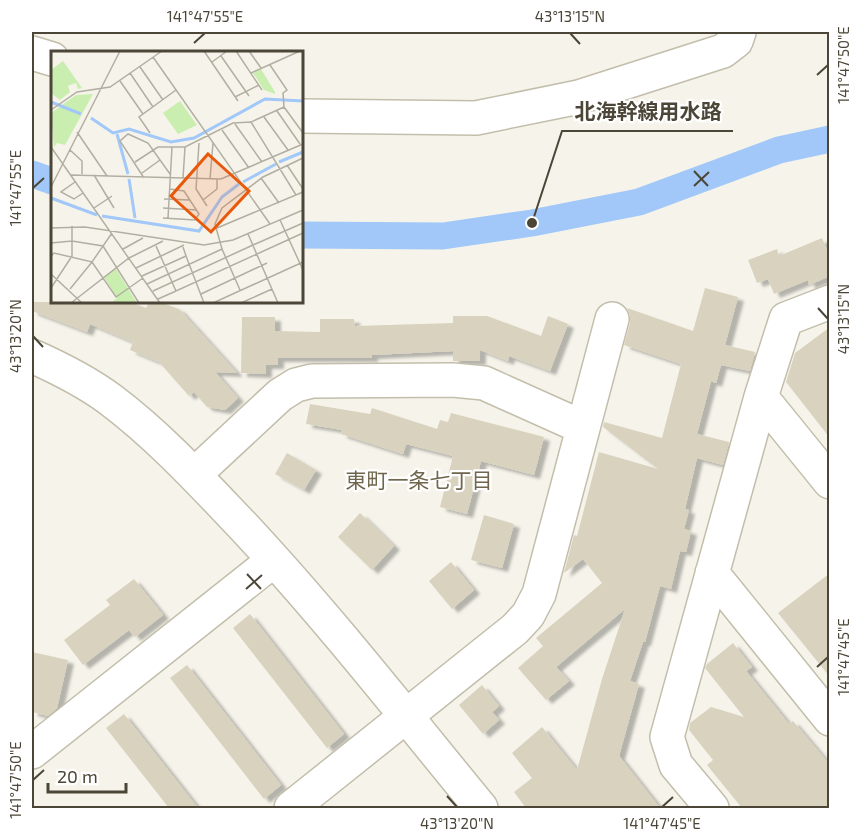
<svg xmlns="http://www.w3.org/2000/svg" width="861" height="840" font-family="'Exo 2','Noto Sans JP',sans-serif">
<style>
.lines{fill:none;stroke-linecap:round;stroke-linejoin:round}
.canal{stroke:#a1c8f8;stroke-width:27}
.building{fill:#d9d2be;filter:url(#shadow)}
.minor-casing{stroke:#c3beab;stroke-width:36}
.minor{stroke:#fff;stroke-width:33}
.ticks{fill:none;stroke:#4b4637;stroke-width:2}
.labels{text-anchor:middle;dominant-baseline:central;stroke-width:4.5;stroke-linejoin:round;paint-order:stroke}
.neighbourhood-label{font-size:21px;fill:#6f664d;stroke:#fff}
.inset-river{fill:none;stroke:#a1c8f8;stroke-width:3}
.inset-road{fill:none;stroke:#b2aea2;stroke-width:1.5}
.view{fill:#e8590c;fill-opacity:0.15;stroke:#e8590c;stroke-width:3}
.inset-edge{fill:none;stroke:#4b4637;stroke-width:3}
.leader{fill:none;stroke:#4b4637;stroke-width:2}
.callout-dot{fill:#4b4637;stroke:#fff;stroke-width:2}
.callout-label{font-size:21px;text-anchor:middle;font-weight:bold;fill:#4b4637;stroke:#fff;stroke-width:4.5;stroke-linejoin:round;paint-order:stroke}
.neatline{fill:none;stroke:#4b4637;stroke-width:2}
.ticks-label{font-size:15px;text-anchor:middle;fill:#4b4637}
</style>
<defs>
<filter id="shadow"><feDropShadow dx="6" dy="4" stdDeviation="1.5" flood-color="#0004"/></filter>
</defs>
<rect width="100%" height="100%" fill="#f6f4ea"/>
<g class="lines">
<path class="canal" d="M32,174l20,7
M302,235l141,1 89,-13 107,-21 140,-52 51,-11"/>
</g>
<path class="building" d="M822,238l8,18v20l-21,9 -1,-5 -34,14 -6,-15 -11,4 -9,-23 29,-11 2,7z
M705,288l33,9 -13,48 30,7 -5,19 -29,-6 -5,18 -5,-2 -14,53 32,8v1l-6,22 -26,-7 -12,51 4,1 -5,19 7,2 -5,21 -6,-1 -9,38 -11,-3 -15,56h-2l-13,39 9,3 -20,72 41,52h-134l-12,-16 18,-14 -20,-25 30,-26 35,43 25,-91 23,-70 -69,58 13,14 -23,19 -28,-32 25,-22 -7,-8 66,-55 -19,-24 -19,14 10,-38 3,1 22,-84 59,17 -55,-42 1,-5 58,16 19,-74 -57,-19 6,-22v-8l-3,-7 66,23z
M32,302h98l16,6 3,-6h11l19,7 58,64 -22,-1 23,26 -13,12 -18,-3 -13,-15 -5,4 -30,-34 -29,-12 3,-8 -43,-18 -3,8 -55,-21z
M453,316h34l54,20 7,-20 20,8 -18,47 -41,-15 -1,5 -28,-11v11h-27v-10l-81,4v3h-94v7h-12v9l-25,-1 1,-56h33v14l45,1v-13h34l1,7 98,-3z
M830,327v111l-44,-56 9,-29z
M310,404l60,10 2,-6 65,21 3,-9 8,2 3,-9 93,24 -10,38 -53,-14 -14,53 -27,-7 13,-51 -47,-12 -3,10 -62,-20 1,-4 -36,-6z
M287,453l29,17 -12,20 -29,-16z
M360,513l34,33 -22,24 -34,-33z
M484,515l30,9 -12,44 -31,-8z
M451,562l23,28 -22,19 -23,-28z
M830,573v104l-52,-64z
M134,579l29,36 -28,22 -6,-7 -46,35 -19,-25 46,-35 -4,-5z
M250,614l94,120 -17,14 -94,-120z
M733,643l19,24 -6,4 43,53 4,-3 37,44v43h-88l-35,-43 6,-5 -24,-30 1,-7 21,-16 33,10 -39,-49 2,-4z
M32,652l36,8 -11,48 -9,8 -16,-4z
M187,665l94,120 -17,14 -94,-121z
M482,685l17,21 -7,6 7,8 -16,14 -24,-29z
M124,714l74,94h-29l-63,-80z"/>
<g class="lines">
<defs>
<path id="minor" d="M32,53l20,6
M302,116l174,2 103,-21 144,-46 13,-10 3,-9
M32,356c27,12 55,26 79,44 49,37 90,82 132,126 84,90 160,187 238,282
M761,397l69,85
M194,475l86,-80 16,-10 16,-4 141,-1 31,3 98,44
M712,573l118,146
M32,752l242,-192
M291,808l224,-179 13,-14 11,-21 73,-275
M712,808l-36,-43 -9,-28 94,-340 25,-78 44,-17"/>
</defs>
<use href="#minor" class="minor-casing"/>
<use href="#minor" class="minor"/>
</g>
<path class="ticks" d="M570,33l10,11M194,43l11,-10M817,75l11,-10M694,171l14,15M694,186l15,-14M33,188l11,-10M818,308l10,11M33,336l10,11M247,574l14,15M246,589l16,-14M817,667l11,-10M33,780l11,-10M447,796l10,11M662,807l11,-10"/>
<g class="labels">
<g class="neighbourhood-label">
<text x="419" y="479">東町一条七丁目</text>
</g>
</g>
<g transform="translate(51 51)">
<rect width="252" height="252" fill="#f6f4ea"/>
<path d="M12,10l19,27 -4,1 -2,-6 -8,3 2,6 -10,8 -9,-7v-23zM210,18l14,23v2l-11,-4 -11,-17zM42,43l-28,51 -8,-2 -3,4 -3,-34 25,-18zM129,50l17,24 -19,9 -15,-21zM65,218l21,34h-26l6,-5 -13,-21z" fill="#c9eeaf"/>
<path class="inset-river" d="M0,51l30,12M40,67l22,15 16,-4 42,13 23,-4 71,-39 38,2M66,83l11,40M228,111l24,-10M78,128l6,39M192,131l33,-18M0,147l46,17M51,165l97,15 23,-34 17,-13"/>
<path class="inset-road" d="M153,0l34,50M185,0l26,39M198,0l12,17M170,5l28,40M102,6l117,167M161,11l15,-11M219,14l17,25 -4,3 1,14M89,16l23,33M79,22l23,34M200,22l49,-22M69,30l23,33M184,46l24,-12M0,59l26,-18 33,-5 52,-36M226,60l23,33M213,66l24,33M184,73l27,38M171,79l27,38M26,81l30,44M99,82l-11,-16 37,-27M148,92l-3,46 11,17M0,96l109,156M19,99l12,11v13M84,111l23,-15h27l48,-24 18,-1M236,114l16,24M91,122l18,-13M20,124l150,4 82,-35M43,124l20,33M93,127l-24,-37 8,-7 20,9 22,31M132,127l2,-31M210,127l18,25M159,128l3,-36M24,131l-14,10 13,7 9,-6M0,136l69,-136M245,144l-45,-73 33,-15 19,26M113,148l26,1M152,149l14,-11v-10M43,157l18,-12M112,157l34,2M112,167l32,2 4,-6 -15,-23 -14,-2M117,167l4,-71M229,169l23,50M0,177l34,-1 119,18 29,-5 70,-30M166,177l86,-36M197,183l30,69M0,192l21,-2 31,5 36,57M202,194l50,-22M105,195l20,45 127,-58M72,198l20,-11M171,198l18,41M0,205l3,-3 38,9 20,-29M135,205l18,47M85,217l48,-23M0,223l31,29M91,225l44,-20 -3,-9M96,233l75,-35 -7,-25 7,-16 41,-31 40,-19M0,237l21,-32v-30M19,238l22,-27 24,35 27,-19M102,240l100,-46M150,243l66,-31M107,248l18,-8M20,252l58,-45 34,-17M162,252l90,-41M190,252l31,-14"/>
<path class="view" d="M157,103l41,37 -38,41 -40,-36z"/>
<rect width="252" height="252" class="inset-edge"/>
</g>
<path class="leader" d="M532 223L562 131H733"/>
<circle class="callout-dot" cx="532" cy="223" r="6"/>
<g class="callout-label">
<text x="648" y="119">北海幹線用水路</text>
</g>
<rect width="861" height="840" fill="none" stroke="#ffffff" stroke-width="66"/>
<path d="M48 783v9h78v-9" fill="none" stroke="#4b4637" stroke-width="3"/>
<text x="57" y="783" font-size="18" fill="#4b4637" stroke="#ffffff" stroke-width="4.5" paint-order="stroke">20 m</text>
<rect x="33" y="33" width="795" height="774" class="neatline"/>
<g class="ticks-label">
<text x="205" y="22">141°47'55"E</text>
<text x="570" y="22">43°13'15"N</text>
<text transform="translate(844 65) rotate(-90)" y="5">141°47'50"E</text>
<text transform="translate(16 188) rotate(-90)" y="5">141°47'55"E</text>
<text transform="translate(844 319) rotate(-90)" y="5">43°13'15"N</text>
<text transform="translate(16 336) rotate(-90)" y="5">43°13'20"N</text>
<text transform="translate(844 657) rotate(-90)" y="5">141°47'45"E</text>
<text transform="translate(16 780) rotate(-90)" y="5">141°47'50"E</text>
<text x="457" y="829">43°13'20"N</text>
<text x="662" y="829">141°47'45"E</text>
</g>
</svg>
